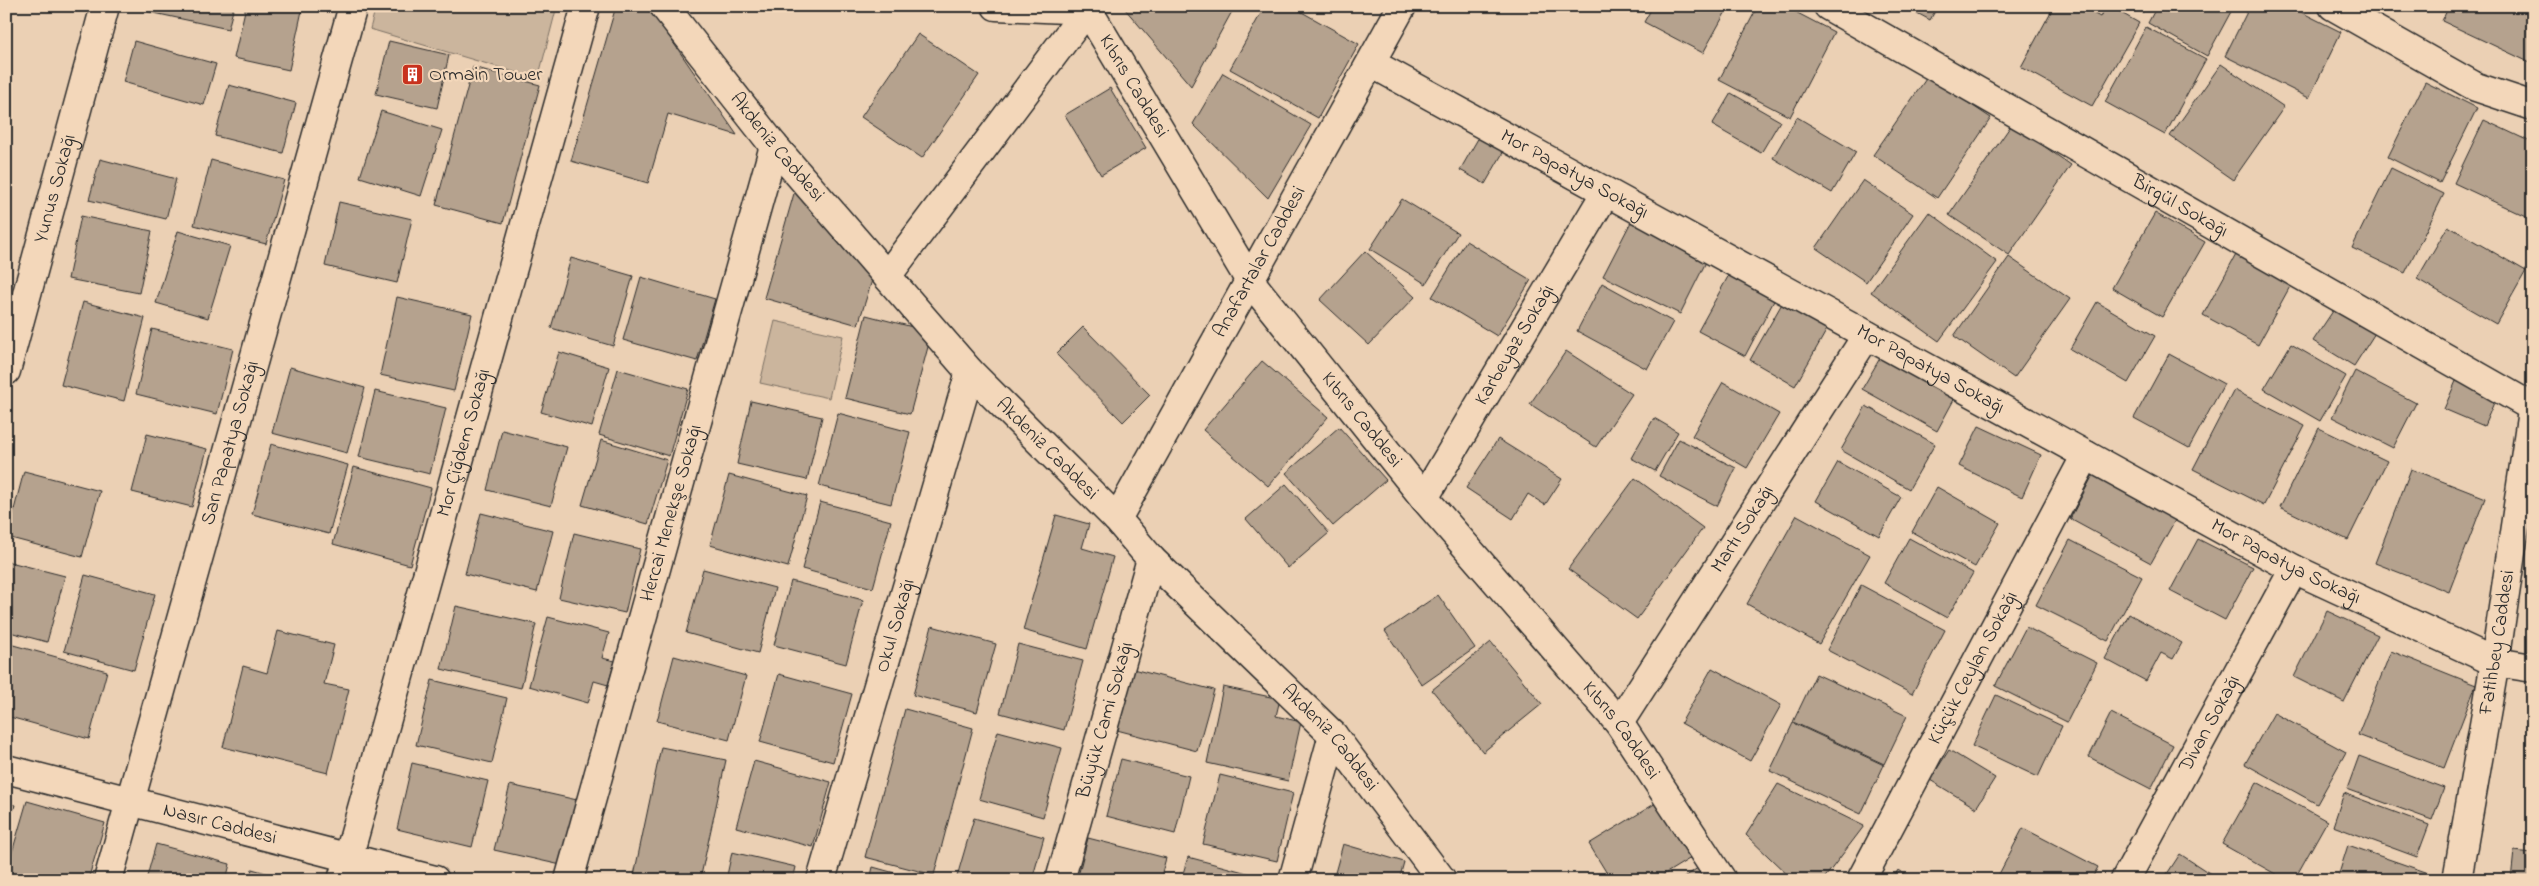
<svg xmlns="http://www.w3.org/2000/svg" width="2539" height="886" font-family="'Indie Flower',sans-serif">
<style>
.green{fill:#cbb59d;stroke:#7b7064}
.building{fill:#b5a28e;stroke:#2b2b2b}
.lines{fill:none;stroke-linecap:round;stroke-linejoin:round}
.minor-casing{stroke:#2b2b2b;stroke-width:31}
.tertiary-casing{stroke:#2b2b2b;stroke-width:31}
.minor{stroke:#f3d7ba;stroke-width:28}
.tertiary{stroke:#f3d7ba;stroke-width:28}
.labels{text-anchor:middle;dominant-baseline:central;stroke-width:4.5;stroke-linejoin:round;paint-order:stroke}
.poi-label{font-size:20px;fill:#2b2b2b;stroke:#f3d7ba;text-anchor:start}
.street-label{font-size:20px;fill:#2b2b2b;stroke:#f3d7ba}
</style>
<rect width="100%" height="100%" fill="#ebd0b4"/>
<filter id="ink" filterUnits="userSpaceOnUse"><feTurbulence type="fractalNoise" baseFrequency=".02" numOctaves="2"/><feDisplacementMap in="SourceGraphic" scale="10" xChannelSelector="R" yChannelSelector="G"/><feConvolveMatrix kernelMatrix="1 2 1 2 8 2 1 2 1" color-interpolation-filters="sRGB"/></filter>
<g filter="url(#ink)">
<path class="green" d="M376,6h181l-19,73 -168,-50z
M775,321l68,15 -14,62 -69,-15z"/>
<path class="building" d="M146,6h88l-6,23 -83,-18z
M246,6h57l-14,64 -55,-12z
M616,6h32l89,129 -69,-21 -20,69 -77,-22z
M1127,6h108l-44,80 -66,-77z
M1265,6h26l68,38 -41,74 -88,-49z
M1653,6h76l-26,47 -59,-31z
M1758,6h26l50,26 -44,85 -71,-37z
M1904,6h34l-8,14z
M2054,6h26l20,11 6,-11h3l30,17 -47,83 -71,-39z
M2129,6h17l-4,7z
M2157,6h77l-27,50 -59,-33z
M2250,6h39l52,26 -32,66 -84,-42z
M2449,6h84v58l-91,-43z
M2146,27l60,32 -41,76 -60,-33z
M918,34l61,41 -57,83 -61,-41z
M134,41l82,23 -12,41 -81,-23z
M389,41l60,14 -12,53 -61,-14z
M2221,64l63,43 -51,73 -63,-44z
M473,67l67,18 -37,138 -67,-18z
M1223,73l88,52 -43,73 -75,-74z
M1928,76l63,42 -54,80 -64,-43z
M2425,82l52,26 -37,75 -52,-26z
M229,85l67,18 -13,50 -68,-17z
M1110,88l36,60 -45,27 -36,-60z
M1731,93l49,28 -19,32 -49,-28z
M381,111l61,19 -21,66 -61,-19z
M1797,117l59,35 -24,41 -59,-35z
M2484,120l49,23v77l-79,-37z
M2012,124l59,41 -62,90 -60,-40z
M1483,130l25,14 -23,40 -25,-14z
M100,159l76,20 -10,40 -77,-19z
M211,160l73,20 -18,64 -72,-19z
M2391,168l53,26 -39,79 -53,-25z
M1863,180l50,34 -47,68 -50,-34z
M797,183l76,94 -15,48 -94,-27z
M1402,199l56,34 -32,51 -56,-35z
M339,202l73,17 -15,64 -72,-17z
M1929,212l68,50 -58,79 -68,-49z
M2155,213l50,29 -43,75 -50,-29z
M81,216l71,15 -13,62 -71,-14z
M1633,218l76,38 -29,58 -77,-38z
M2448,226l78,45 -30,53 -79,-45z
M178,231l52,15 -22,72 -52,-15z
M1466,241l65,39 -34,56 -65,-39z
M1365,251l50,46 -46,48 -49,-45z
M2238,251l55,30 -35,64 -55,-30z
M2009,257l61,42 -56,79 -60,-42z
M571,258l62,18 -20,70 -62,-18z
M1730,273l46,24 -31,59 -47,-25z
M641,277l74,22 -18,62 -74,-21z
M1602,283l71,39 -26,47 -70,-38z
M397,297l75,17 -18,77 -74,-16z
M1784,300l45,26 -34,60 -45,-26z
M83,302l62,16 -21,83 -63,-16z
M2097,302l58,34 -27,47 -58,-34z
M2335,308l40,25 -21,33 -41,-25z
M866,315l66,17 -22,82 -65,-16z
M1083,327l67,68 -27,27 -67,-68z
M152,329l81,20 -16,65 -81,-20z
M2291,344l55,32 -26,45 -56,-32z
M1566,351l66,43 -36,53 -66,-43z
M559,352l50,15 -17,60 -51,-15z
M1883,353l74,41 -20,37 -75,-42z
M2169,354l55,30 -35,64 -55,-30z
M1262,361l66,56 -60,69 -65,-56z
M290,367l75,21 -18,65 -75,-20z
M618,369l70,20 -19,67 -70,-21z
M2355,371l61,32 -23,45 -61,-31z
M2456,381l40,17 -12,28 -40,-17z
M1723,382l56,32 -32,54 -55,-32z
M2234,390l71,36 -41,79 -71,-36z
M375,391l71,17 -16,66 -71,-17z
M751,401l71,16 -15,63 -70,-16z
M1866,406l69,38 -26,45 -68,-39z
M838,413l72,19 -19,72 -72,-18z
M1654,418l24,14 -23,39 -24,-13z
M1979,426l62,29 -19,42 -63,-31z
M1339,427l47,53 -53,46 -47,-53z
M2319,428l68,33 -39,79 -68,-33z
M502,430l65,17 -16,59 -64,-16z
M147,434l60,15 -15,58 -60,-15z
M1498,439l64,40 -17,26 -17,-11 -15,25 -47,-31z
M1679,439l57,29 -19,38 -58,-30z
M601,440l66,20 -19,64 -66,-19z
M271,444l77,21 -19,69 -77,-20z
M1838,462l63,35 -22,39 -63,-35z
M354,467l77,21 -21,77 -77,-21z
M2411,469l74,29 -36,94 -74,-29z
M24,471l76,20 -18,66 -75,-20z
M2095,471l83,44 -27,48 -81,-44z
M729,475l78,21 -19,71 -78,-22z
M1635,478l68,50 -66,91 -69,-50z
M1286,484l43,49 -41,35 -42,-49z
M1937,487l63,36 -25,44 -63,-35z
M820,502l71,19 -18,67 -71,-19z
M481,513l72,18 -16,61 -72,-18z
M1056,515l33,9 -7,24 31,9 -26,92 -64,-19z
M1797,515l73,40 -51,89 -72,-40z
M574,533l66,16 -15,64 -66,-15z
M1909,538l64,35 -26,45 -63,-35z
M2198,539l55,28 -28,53 -55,-29z
M2070,540l72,37 -34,64 -72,-36z
M6,561l59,15 -18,66 -41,-11z
M703,569l72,19 -17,65 -72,-20z
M85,575l70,19 -21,76 -70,-19z
M791,581l72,19 -17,64 -72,-19z
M1861,585l84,45 -33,64 -85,-44z
M1438,595l37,53 -53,37 -37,-54z
M456,606l80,18 -15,64 -80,-19z
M2327,611l51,24 -34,67 -50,-25z
M2129,614l53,29 -9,16 -12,-6 -15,28 -41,-22z
M548,617l61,16 -7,25 13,3 -7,24 -14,-4 -6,22 -59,-17z
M932,626l64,18 -19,68 -64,-17z
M2026,627l71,36 -30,59 -72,-36z
M278,631l56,14 -10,39 25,5 -21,84 -105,-26 20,-81 24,7z
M1491,642l51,62 -59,48 -51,-62z
M6,643l101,28 -18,68 -83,-23z
M1018,644l65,17 -19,69 -64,-17z
M2391,651l85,34 -32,83 -86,-33z
M674,656l72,20 -17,64 -72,-19z
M1129,668l85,22 -17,61 -84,-22z
M1712,668l69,37 -31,56 -69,-38z
M779,674l73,20 -19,68 -73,-20z
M1816,674l91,42 -23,48 -91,-42z
M432,680l75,18 -15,65 -76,-18z
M1223,687l57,12 -4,17 25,6 -13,59 -81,-18z
M1996,695l66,31 -24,51 -66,-31z
M905,709l68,19 -39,147 -69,-18z
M2111,713l62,32 -22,44 -62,-32z
M2274,713l72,39 -29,52 -72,-40z
M1793,723l91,42 -23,49 -91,-43z
M998,731l64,17 -19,69 -64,-18z
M661,747l65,13 -26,120h-67z
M1949,750l46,28 -19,30 -46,-28z
M2359,756l85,32 -12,32 -85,-31z
M1121,759l68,17 -14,58 -69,-18z
M754,761l77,21 -18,65 -77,-20z
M412,763l76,18 -16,66 -75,-18z
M1220,775l73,18 -16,68 -74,-17z
M2257,782l70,39 -33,59h-8l-64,-36z
M1778,784l86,42 -41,54h-30l-47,-45z
M510,785l76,17 -16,65 -76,-17z
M2344,793l85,32 -12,32 -84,-31z
M1661,800l33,56 -39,24h-44l-22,-36z
M27,801l78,22 -17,57h-59l-23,-7z
M6,803l9,2 -9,28z
M974,818l70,19 -12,43h-76z
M2023,828l75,39 -7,13h-95z
M1088,838l78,20 -6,22h-83z
M156,844l74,20 -4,16h-80z
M1343,844l61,18 -5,18h-66z
M2348,845l92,32 -1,3h-102z
M2514,851l19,2v27h-22z
M732,852l64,15 -3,13h-67z
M2180,854l40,26h-57z
M1188,857l78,21 -1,2h-84z
M1703,864l11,16h-33z
M873,867l47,13h-50z
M252,869l39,11h-42z
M1898,870l14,10h-20z"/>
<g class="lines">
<defs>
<g id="minor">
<path id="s1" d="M996,6l92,4 162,271 174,217 195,225 103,157"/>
<path id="s2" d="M1828,6l704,401"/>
<path d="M2333,6l143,81 57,19"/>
<path id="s3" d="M1371,63l923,506 201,93 38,6"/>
<path d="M887,276l203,-270"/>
<path id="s4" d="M6,371l99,-365"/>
<path id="s5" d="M1424,498l182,-306"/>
<path id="s6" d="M1117,519l285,-513"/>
<path id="s7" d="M1619,723l248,-388"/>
<path id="s8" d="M6,769l429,111"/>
<path id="s9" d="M108,880l245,-874"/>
<path id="s10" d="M342,880l244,-874"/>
<path id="s11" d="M569,880l205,-734"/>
<path id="s12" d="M821,880l149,-508"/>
<path id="s13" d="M1060,880l91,-321"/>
<path d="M1293,880l40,-145"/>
<path id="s14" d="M1861,880l225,-425"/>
<path id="s15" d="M2125,880l169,-311"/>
<path id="s16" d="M2457,880l38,-218 38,-258"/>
</g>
<g id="tertiary">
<path id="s17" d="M664,6l110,140 196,226 147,147 34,40 182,176 109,145"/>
</g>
</defs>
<use href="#minor" class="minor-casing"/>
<use href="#tertiary" class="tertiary-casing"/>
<use href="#minor" class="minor"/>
<use href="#tertiary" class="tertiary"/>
</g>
</g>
<defs>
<symbol id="building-square" viewBox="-11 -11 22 22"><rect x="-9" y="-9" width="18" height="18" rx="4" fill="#c8321e" stroke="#f3d7ba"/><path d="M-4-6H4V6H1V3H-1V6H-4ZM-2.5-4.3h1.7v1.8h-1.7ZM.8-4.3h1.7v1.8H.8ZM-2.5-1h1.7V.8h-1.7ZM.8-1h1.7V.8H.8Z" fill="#fff"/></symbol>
</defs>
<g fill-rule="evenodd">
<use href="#building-square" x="400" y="62" width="25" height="25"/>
</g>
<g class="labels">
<g class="poi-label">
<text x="429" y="75">Ormain Tower</text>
</g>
<g class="street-label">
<text stroke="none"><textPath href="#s1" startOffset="181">Kıbrıs Caddesi</textPath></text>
<text stroke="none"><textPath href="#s17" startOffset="181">Akdeniz Caddesi</textPath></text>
<text stroke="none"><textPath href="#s3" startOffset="232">Mor Papatya Sokağı</textPath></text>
<text stroke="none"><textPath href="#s4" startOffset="189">Yunus Sokağı</textPath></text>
<text stroke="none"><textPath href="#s2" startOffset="405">Birgül Sokağı</textPath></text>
<text stroke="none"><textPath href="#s6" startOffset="294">Anafartalar Caddesi</textPath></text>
<text stroke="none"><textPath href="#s5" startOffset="178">Karbeyaz Sokağı</textPath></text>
<text stroke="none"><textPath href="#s3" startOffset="638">Mor Papatya Sokağı</textPath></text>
<text stroke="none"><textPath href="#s1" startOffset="586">Kıbrıs Caddesi</textPath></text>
<text stroke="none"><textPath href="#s9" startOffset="454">Sarı Papatya Sokağı</textPath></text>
<text stroke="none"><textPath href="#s10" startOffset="454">Mor Çiğdem Sokağı</textPath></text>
<text stroke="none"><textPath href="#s17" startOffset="586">Akdeniz Caddesi</textPath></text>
<text stroke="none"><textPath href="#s11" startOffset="381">Hercai Menekşe Sokağı</textPath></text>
<text stroke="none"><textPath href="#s7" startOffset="230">Martı Sokağı</textPath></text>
<text stroke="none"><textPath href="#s3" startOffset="1042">Mor Papatya Sokağı</textPath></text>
<text stroke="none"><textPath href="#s12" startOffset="265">Okul Sokağı</textPath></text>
<text stroke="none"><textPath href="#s16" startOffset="241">Fatihbey Caddesi</textPath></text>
<text stroke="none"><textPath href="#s14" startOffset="240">Küçük Ceylan Sokağı</textPath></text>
<text stroke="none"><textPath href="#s13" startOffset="166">Büyük Cami Sokağı</textPath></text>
<text stroke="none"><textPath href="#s15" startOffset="178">Divan Sokağı</textPath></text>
<text stroke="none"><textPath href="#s1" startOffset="991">Kıbrıs Caddesi</textPath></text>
<text stroke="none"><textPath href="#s17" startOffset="991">Akdeniz Caddesi</textPath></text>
<text stroke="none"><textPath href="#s8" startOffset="221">Nasır Caddesi</textPath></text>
</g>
</g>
<rect width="2539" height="886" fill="none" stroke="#f3d7ba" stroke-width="25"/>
<rect x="12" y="12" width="2514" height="861" fill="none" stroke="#2b2b2b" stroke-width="2" filter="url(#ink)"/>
</svg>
